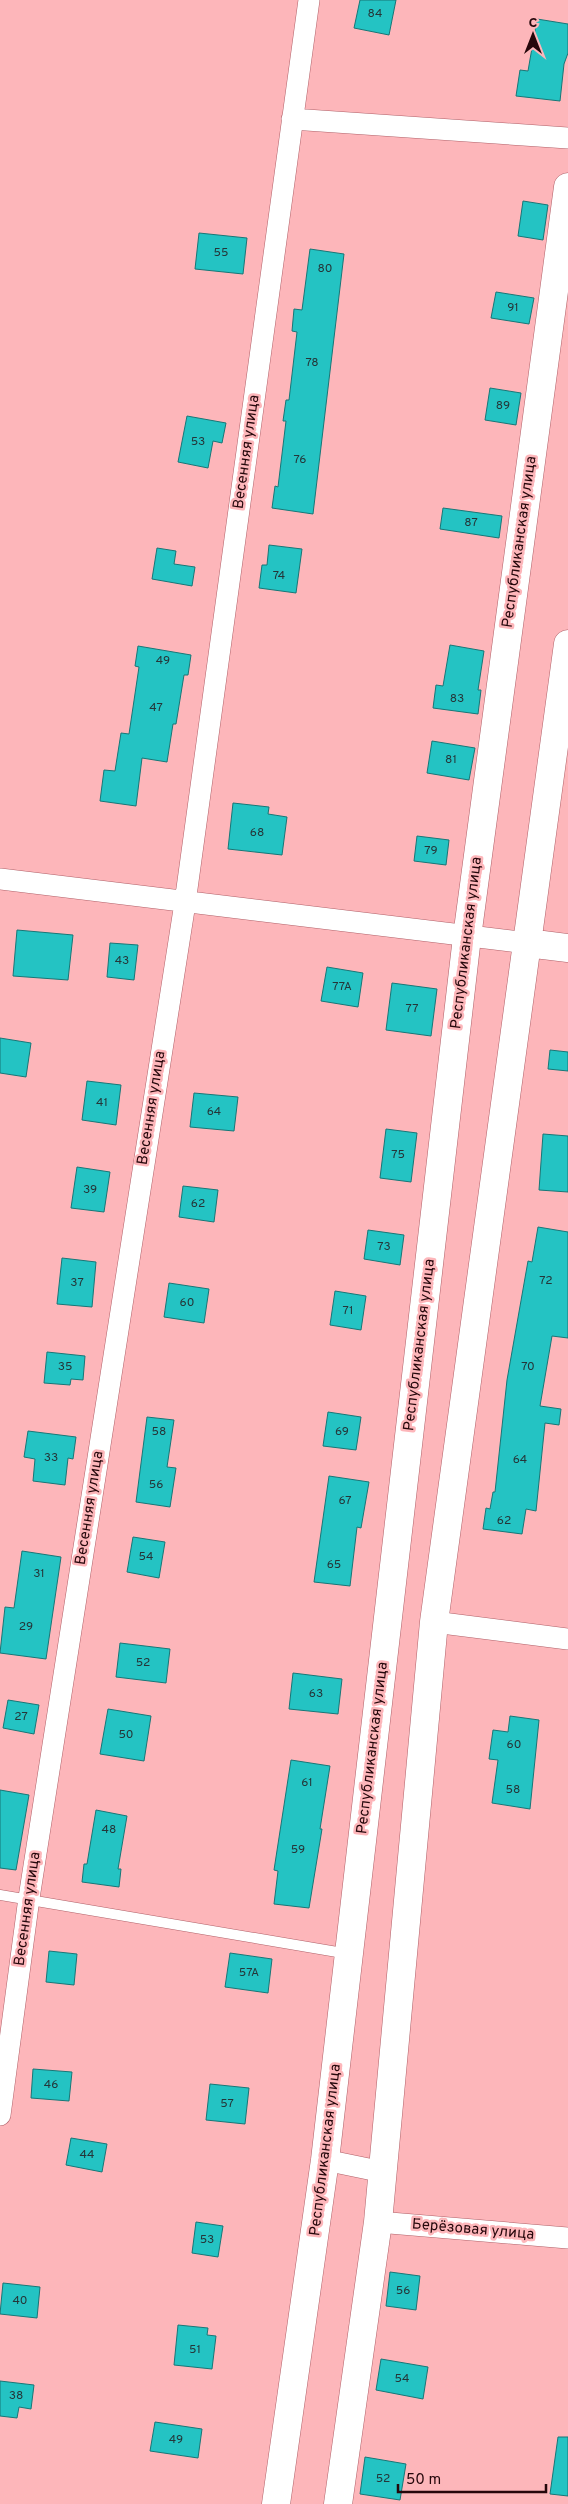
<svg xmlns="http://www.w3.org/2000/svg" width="568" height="2504" font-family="Overpass,sans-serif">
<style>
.building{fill:#24c3c3;stroke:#177777}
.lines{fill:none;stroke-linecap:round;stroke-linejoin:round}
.lane-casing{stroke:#b06068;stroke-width:11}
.street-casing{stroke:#b06068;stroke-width:22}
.secondary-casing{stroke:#b06068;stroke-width:29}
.lane{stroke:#fff;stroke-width:10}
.street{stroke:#fff;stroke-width:21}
.secondary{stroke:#fff;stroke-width:28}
.labels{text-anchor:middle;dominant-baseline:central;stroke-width:5;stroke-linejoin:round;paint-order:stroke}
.number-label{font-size:12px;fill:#253639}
.street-label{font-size:15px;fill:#25070b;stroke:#fdb6ba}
</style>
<rect width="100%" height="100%" fill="#fdb6ba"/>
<path class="building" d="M360,0h36l-7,35 -35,-7z
M537,19l31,5v29l-4,11 -4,37 -44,-5 4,-26 8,1z
M523,201l25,4 -5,35 -25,-4z
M199,233l48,5 -4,36 -48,-5z
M310,249l34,5 -31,260 -41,-6 3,-22 3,1 8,-66h-3l3,-21h3l8,-68 -5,-1 2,-22 8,1z
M496,292l38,6 -5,26 -38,-6z
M490,388l31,5 -5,32 -31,-5z
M187,416l39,7 -4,20 -9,-2 -5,27 -30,-6z
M443,508l59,8 -3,22 -59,-9z
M269,545l33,4 -6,44 -37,-5 3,-23h5z
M157,548l19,3 -2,13 21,3 -3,19 -40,-7z
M450,645l34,6 -6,39h3l-3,24 -45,-6 3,-23 7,1z
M138,646l53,9 -3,20h-4l-8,49h-3l-6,38 -25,-4 -6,48 -36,-5 4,-31 11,1 6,-38 8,1 10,-67 -4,-1z
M432,741l43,7 -6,32 -42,-7z
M233,803l36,4 -1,7 19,3 -5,38 -54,-6z
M417,836l32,4 -3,25 -32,-4z
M17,930l56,5 -5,45 -55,-4z
M110,943l28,2 -4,35 -27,-3z
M327,967l36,6 -5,34 -37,-6z
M392,983l45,6 -6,47 -45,-6z
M0,1038l31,5 -5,34 -26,-4z
M550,1050l18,2v19l-20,-2z
M87,1081l34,4 -5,40 -34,-5z
M194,1093l44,4 -4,34 -44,-4z
M386,1129l31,4 -6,49 -31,-4z
M543,1134l25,2v56l-29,-2z
M77,1167l33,5 -6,40 -33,-4z
M183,1186l35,4 -4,32 -35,-5z
M538,1227l30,5v106l-16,-2 -12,70 21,3 -2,16 -14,-2 -9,88 -10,-2 -4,25 -39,-5 3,-21 4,1 3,-17h2l12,-112 21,-119 4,1z
M368,1230l36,5 -4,30 -36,-6z
M62,1258l34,4 -4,45 -35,-3z
M169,1283l40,6 -5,34 -40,-6z
M335,1291l31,5 -5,34 -31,-5z
M47,1352l38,4 -2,24 -12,-1 -1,6 -26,-2z
M328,1412l33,5 -5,33 -33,-4z
M147,1417l27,3 -7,47 9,1 -6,39 -34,-5z
M28,1431l48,6 -3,22 -5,-1 -3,27 -32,-4 2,-22 -11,-2z
M329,1476l40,6 -8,46 -4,-1 -7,59 -36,-4z
M133,1537l32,5 -6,36 -32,-6z
M22,1551l39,6 -15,102 -46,-6 5,-46 9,1z
M120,1643l50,6 -4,34 -50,-6z
M293,1673l49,6 -4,35 -49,-5z
M8,1700l31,5 -5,29 -31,-6z
M108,1709l43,7 -7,45 -44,-7z
M510,1716l29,4 -9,89 -38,-6 6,-43 -9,-1 4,-29 15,2z
M291,1760l39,6 -10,63h2l-13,79 -35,-4 4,-33 -4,-1z
M0,1790l29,5 -13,75 -16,-2z
M96,1810l31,6 -9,53h3l-2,18 -37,-5 2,-18h3z
M49,1951l28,3 -3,31 -28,-3z
M230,1953l42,6 -4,34 -43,-6z
M33,2069l39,3 -3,29 -38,-3z
M210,2084l39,4 -4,36 -39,-4z
M71,2138l36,6 -5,28 -36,-7z
M196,2222l27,4 -5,31 -26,-4z
M390,2272l30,4 -4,34 -30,-4z
M3,2283l37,4 -3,31 -37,-4z
M178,2325l30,3 -1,7 9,1 -4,33 -38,-4z
M381,2359l47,8 -5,32 -47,-9z
M0,2381l34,4 -3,24 -12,-2 -2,11 -17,-2z
M155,2422l47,7 -4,29 -48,-7z
M558,2437h10v59l-18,-2z
M365,2457l41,7 -6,36 -40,-6z"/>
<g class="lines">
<defs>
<path id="lane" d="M0,1895l349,59"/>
<path id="street" d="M292,119l276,19
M0,879l527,64
M434,1622l134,17
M0,2115l29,-217 156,-995 124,-903
M325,2160l58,12
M378,2222l190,16"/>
<path id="secondary" d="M527,943l41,5
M276,2504l49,-344 142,-1223 101,-750
M338,2504l40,-282 56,-600 134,-978"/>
</defs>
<use href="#lane" class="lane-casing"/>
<use href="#street" class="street-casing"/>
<use href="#secondary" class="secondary-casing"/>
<use href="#lane" class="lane"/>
<use href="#street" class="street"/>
<use href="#secondary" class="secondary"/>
</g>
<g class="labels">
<g class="number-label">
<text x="375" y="14">84</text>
<text x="221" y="253">55</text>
<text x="325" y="269">80</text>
<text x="513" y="308">91</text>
<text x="312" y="363">78</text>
<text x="503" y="406">89</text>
<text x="198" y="442">53</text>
<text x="300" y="460">76</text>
<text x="471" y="523">87</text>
<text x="279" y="576">74</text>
<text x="163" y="661">49</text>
<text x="457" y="699">83</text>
<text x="156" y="708">47</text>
<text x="451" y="760">81</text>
<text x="257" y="833">68</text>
<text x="431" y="851">79</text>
<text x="122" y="961">43</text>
<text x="342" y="987">77А</text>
<text x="412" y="1009">77</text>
<text x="102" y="1103">41</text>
<text x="214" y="1112">64</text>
<text x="398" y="1155">75</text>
<text x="90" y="1190">39</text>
<text x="198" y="1204">62</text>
<text x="384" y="1247">73</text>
<text x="546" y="1281">72</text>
<text x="77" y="1283">37</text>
<text x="187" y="1303">60</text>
<text x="348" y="1311">71</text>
<text x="65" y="1367">35</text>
<text x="528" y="1367">70</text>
<text x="159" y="1432">58</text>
<text x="342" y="1432">69</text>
<text x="51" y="1458">33</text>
<text x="520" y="1460">64</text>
<text x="156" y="1485">56</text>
<text x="345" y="1501">67</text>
<text x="504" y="1521">62</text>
<text x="146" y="1557">54</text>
<text x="334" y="1565">65</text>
<text x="39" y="1574">31</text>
<text x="26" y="1627">29</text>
<text x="143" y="1663">52</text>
<text x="316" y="1694">63</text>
<text x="21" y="1717">27</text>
<text x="126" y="1735">50</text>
<text x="514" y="1745">60</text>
<text x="307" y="1783">61</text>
<text x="513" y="1790">58</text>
<text x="109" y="1830">48</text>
<text x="298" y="1850">59</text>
<text x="249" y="1973">57А</text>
<text x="51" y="2085">46</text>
<text x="227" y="2104">57</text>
<text x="87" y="2155">44</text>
<text x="207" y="2240">53</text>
<text x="403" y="2291">56</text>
<text x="20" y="2301">40</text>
<text x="195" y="2350">51</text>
<text x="402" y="2379">54</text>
<text x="16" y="2396">38</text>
<text x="176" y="2440">49</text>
<text x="383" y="2479">52</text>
</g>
<g class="street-label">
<text transform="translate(247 452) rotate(-82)">Весенняя улица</text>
<text transform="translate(520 542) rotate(-82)">Республиканская улица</text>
<text transform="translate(467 943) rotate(-83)">Республиканская улица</text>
<text transform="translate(152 1108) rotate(-81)">Весенняя улица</text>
<text transform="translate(420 1345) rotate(-83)">Республиканская улица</text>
<text transform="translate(90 1508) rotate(-81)">Весенняя улица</text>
<text transform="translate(373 1748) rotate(-83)">Республиканская улица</text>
<text transform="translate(28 1909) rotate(-82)">Весенняя улица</text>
<text transform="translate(326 2150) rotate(-83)">Республиканская улица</text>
<text transform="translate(473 2230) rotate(5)">Берёзовая улица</text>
</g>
</g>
<g transform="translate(533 35)" stroke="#fdb6ba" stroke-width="4" paint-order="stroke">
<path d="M0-4L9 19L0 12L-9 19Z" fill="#25070b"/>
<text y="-8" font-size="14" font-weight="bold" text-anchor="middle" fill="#25070b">С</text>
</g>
<path d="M398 2484v8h148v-8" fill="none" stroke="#25070b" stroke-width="2.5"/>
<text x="406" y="2484" font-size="15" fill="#25070b" stroke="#fdb6ba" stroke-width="4" paint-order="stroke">50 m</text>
</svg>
